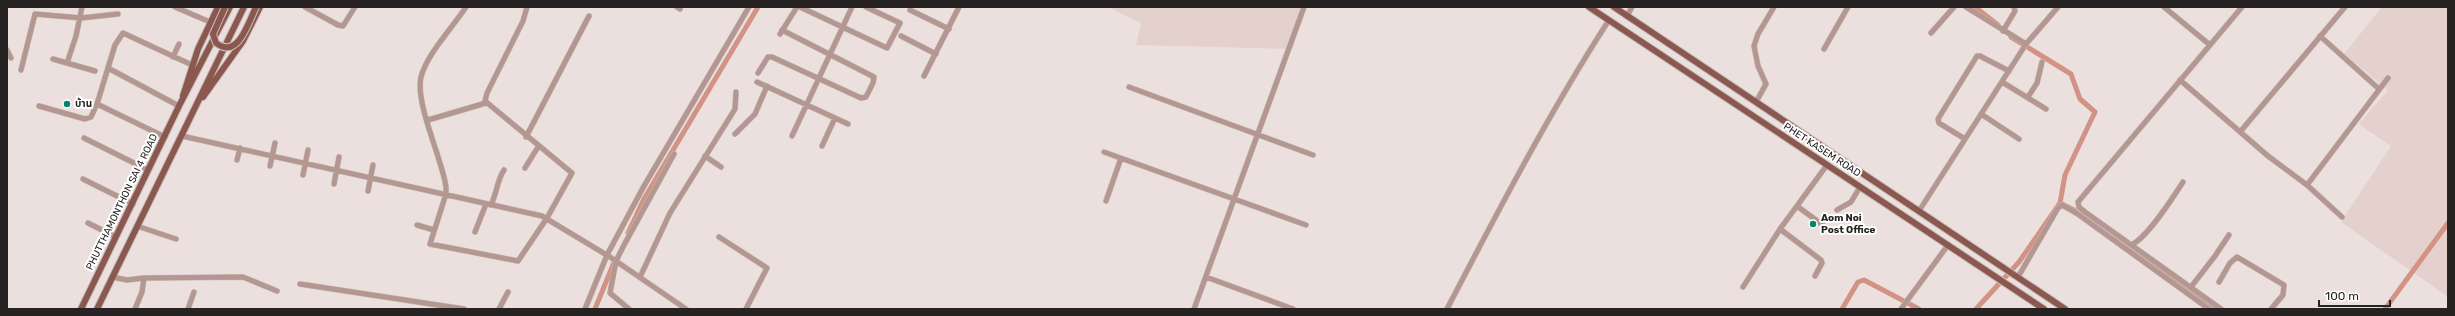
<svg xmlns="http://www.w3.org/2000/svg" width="2455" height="316" font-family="Rubik,'Noto Sans Thai',sans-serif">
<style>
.built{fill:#e4d1ce}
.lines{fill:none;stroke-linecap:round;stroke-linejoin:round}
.canal{stroke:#d29284;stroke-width:5}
.minor-casing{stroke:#c8bebc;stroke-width:6}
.major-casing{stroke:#c8bebc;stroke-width:8}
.minor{stroke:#b59791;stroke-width:5}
.major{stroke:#8a584e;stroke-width:6}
.major-bridge-casing{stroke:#c8bebc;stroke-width:8;stroke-linecap:butt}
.major-bridge{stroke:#8a584e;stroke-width:6}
.poi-dot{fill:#00866a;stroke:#fff;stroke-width:1.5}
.labels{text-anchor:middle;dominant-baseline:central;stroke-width:4;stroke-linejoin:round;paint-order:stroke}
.poi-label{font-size:10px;font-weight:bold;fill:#272322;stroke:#fff;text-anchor:start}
.street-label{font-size:10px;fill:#272322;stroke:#fff}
</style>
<rect width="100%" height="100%" fill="#ebe0de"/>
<path class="built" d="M1108,7h199l-15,42 -156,-4 5,-22z
M2382,7h66v290l-107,-75 50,-76 -32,-22 29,-34 -44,-36z"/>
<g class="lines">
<path class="canal" d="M1975,7l23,18
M2060,203l16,8
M2103,229l111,80
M628,233l16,-34 114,-192
M595,309l20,-49
M1842,309l16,-27 6,-2 55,29
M1976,309l43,-47 41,-59 5,-28 30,-63 -15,-13 -9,-25 -60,-37
M2385,309l63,-86"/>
<defs>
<path id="minor" d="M175,7l35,15
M305,7l33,18 5,1 12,-19
M466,7c-13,20 -39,47 -45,70 -6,27 21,81 25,110v7l-16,50 88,17 29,-43 25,-45 -87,-72 2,-8 36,-72 4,-14
M677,7l3,2
M800,7l87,41 13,-25 -34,-16
M1966,7l60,37
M2164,7l46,38
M910,10l39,19
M1627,16l5,-9
M2003,31l12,-20 -1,-4
M1931,33l23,-26
M780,34l17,-27
M901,36l35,18
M2320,36l59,53
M1824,49l24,-42
M7,50l4,8
M173,57l6,-13
M53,59l42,12
M67,63l9,-27 6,-29
M108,68l71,38
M21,70l14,-56 46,4 37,-4
M758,73l10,-16h4l89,41 5,-1 7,-14 1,-6 -92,-47
M924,76l35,-69
M2180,80l88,76 39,29 35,32
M757,82l91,42
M2002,82l44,27
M1129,87l184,68
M2028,97l9,-14 5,-21
M1756,102l10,-18 -8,-18 -4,-20 4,-12 16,-27
M97,104l18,-59 8,-12 69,32
M39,106l46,13 6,-2 6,-13 68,33
M1981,114l38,25
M428,120l58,-17
M2240,132l105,-125
M735,134l20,-20 12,-28
M182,136l360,80 68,41 76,52
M792,136l60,-129
M526,137l63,-121
M84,138l64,32
M1965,139l-26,-16 -1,-4 39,-63h3l29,15
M822,146l13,-28
M1104,152l202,73
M705,156l16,11
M237,160l3,-12
M270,166l5,-23
M525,168l13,-21
M303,175l5,-25
M83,179l50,25
M334,184l5,-27
M2307,185l81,-107
M368,191l5,-26
M1106,201l15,-43
M491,205c6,-12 6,-25 13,-35
M1797,206l31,23
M1837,210l14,-8 9,-15
M1919,211l107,-167 32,-37
M2075,212l134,97
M88,223l28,14
M417,225l17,5
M137,226l39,13
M1780,229l41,31 1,3 -7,13
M475,232l11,-28
M719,237l48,31 -21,41
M2133,244c16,-9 39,-45 50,-62
M112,277l15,3 17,-2 -2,14 -7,17
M640,277l30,-64 65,-104 1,-17
M1206,277l87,32
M2018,277l40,-69 4,-3 14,8
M144,278l99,-1 34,14
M2219,282l11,-19 7,-6 47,28 -1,10 -12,14
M300,284l164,25
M1743,287l37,-58 47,-64
M2191,287l24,-31 14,-21
M188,309l6,-17
M499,309l9,-17
M585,309l22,-54 37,-69 105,-179
M629,309l-19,-16 6,-32 8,-16 50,-91
M1194,309l110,-302
M1447,309c51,-98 102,-196 162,-289
M1901,309l47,-64
M2221,309l-136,-97 -6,-5 -1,-5 164,-195"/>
<path id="major" d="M1589,7l455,302
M1614,7l451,302
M183,96l15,-47 20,-42
M203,97l40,-56 17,-34
M81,309l98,-203 51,-99
M97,309l147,-302"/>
</defs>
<use href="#minor" class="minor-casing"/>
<use href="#major" class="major-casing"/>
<use href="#minor" class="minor"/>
<use href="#major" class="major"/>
<defs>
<path id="major-bridge" d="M225,7l-12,27 3,9c22,17 32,-20 40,-36"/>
</defs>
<use href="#major-bridge" class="major-bridge-casing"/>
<use href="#major-bridge" class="major-bridge"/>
</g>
<g class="poi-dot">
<circle cx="67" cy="104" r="4"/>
<circle cx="1813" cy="224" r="4"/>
</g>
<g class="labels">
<g class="poi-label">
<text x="75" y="104">บ้าน</text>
<text x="1821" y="218">Aom Noi<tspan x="1821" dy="12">Post Office</tspan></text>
</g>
<g class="street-label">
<text transform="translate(1822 150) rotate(33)">PHET KASEM ROAD</text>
<text transform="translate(122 202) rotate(-64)">PHUTTHAMONTHON SAI 4 ROAD</text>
</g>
</g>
<rect width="2455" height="316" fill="none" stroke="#272322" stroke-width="16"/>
<path d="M2319 300v6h71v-6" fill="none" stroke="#272322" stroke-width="2"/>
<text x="2325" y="300" font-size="12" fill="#272322" stroke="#ffffff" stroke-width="3" paint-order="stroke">100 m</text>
</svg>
